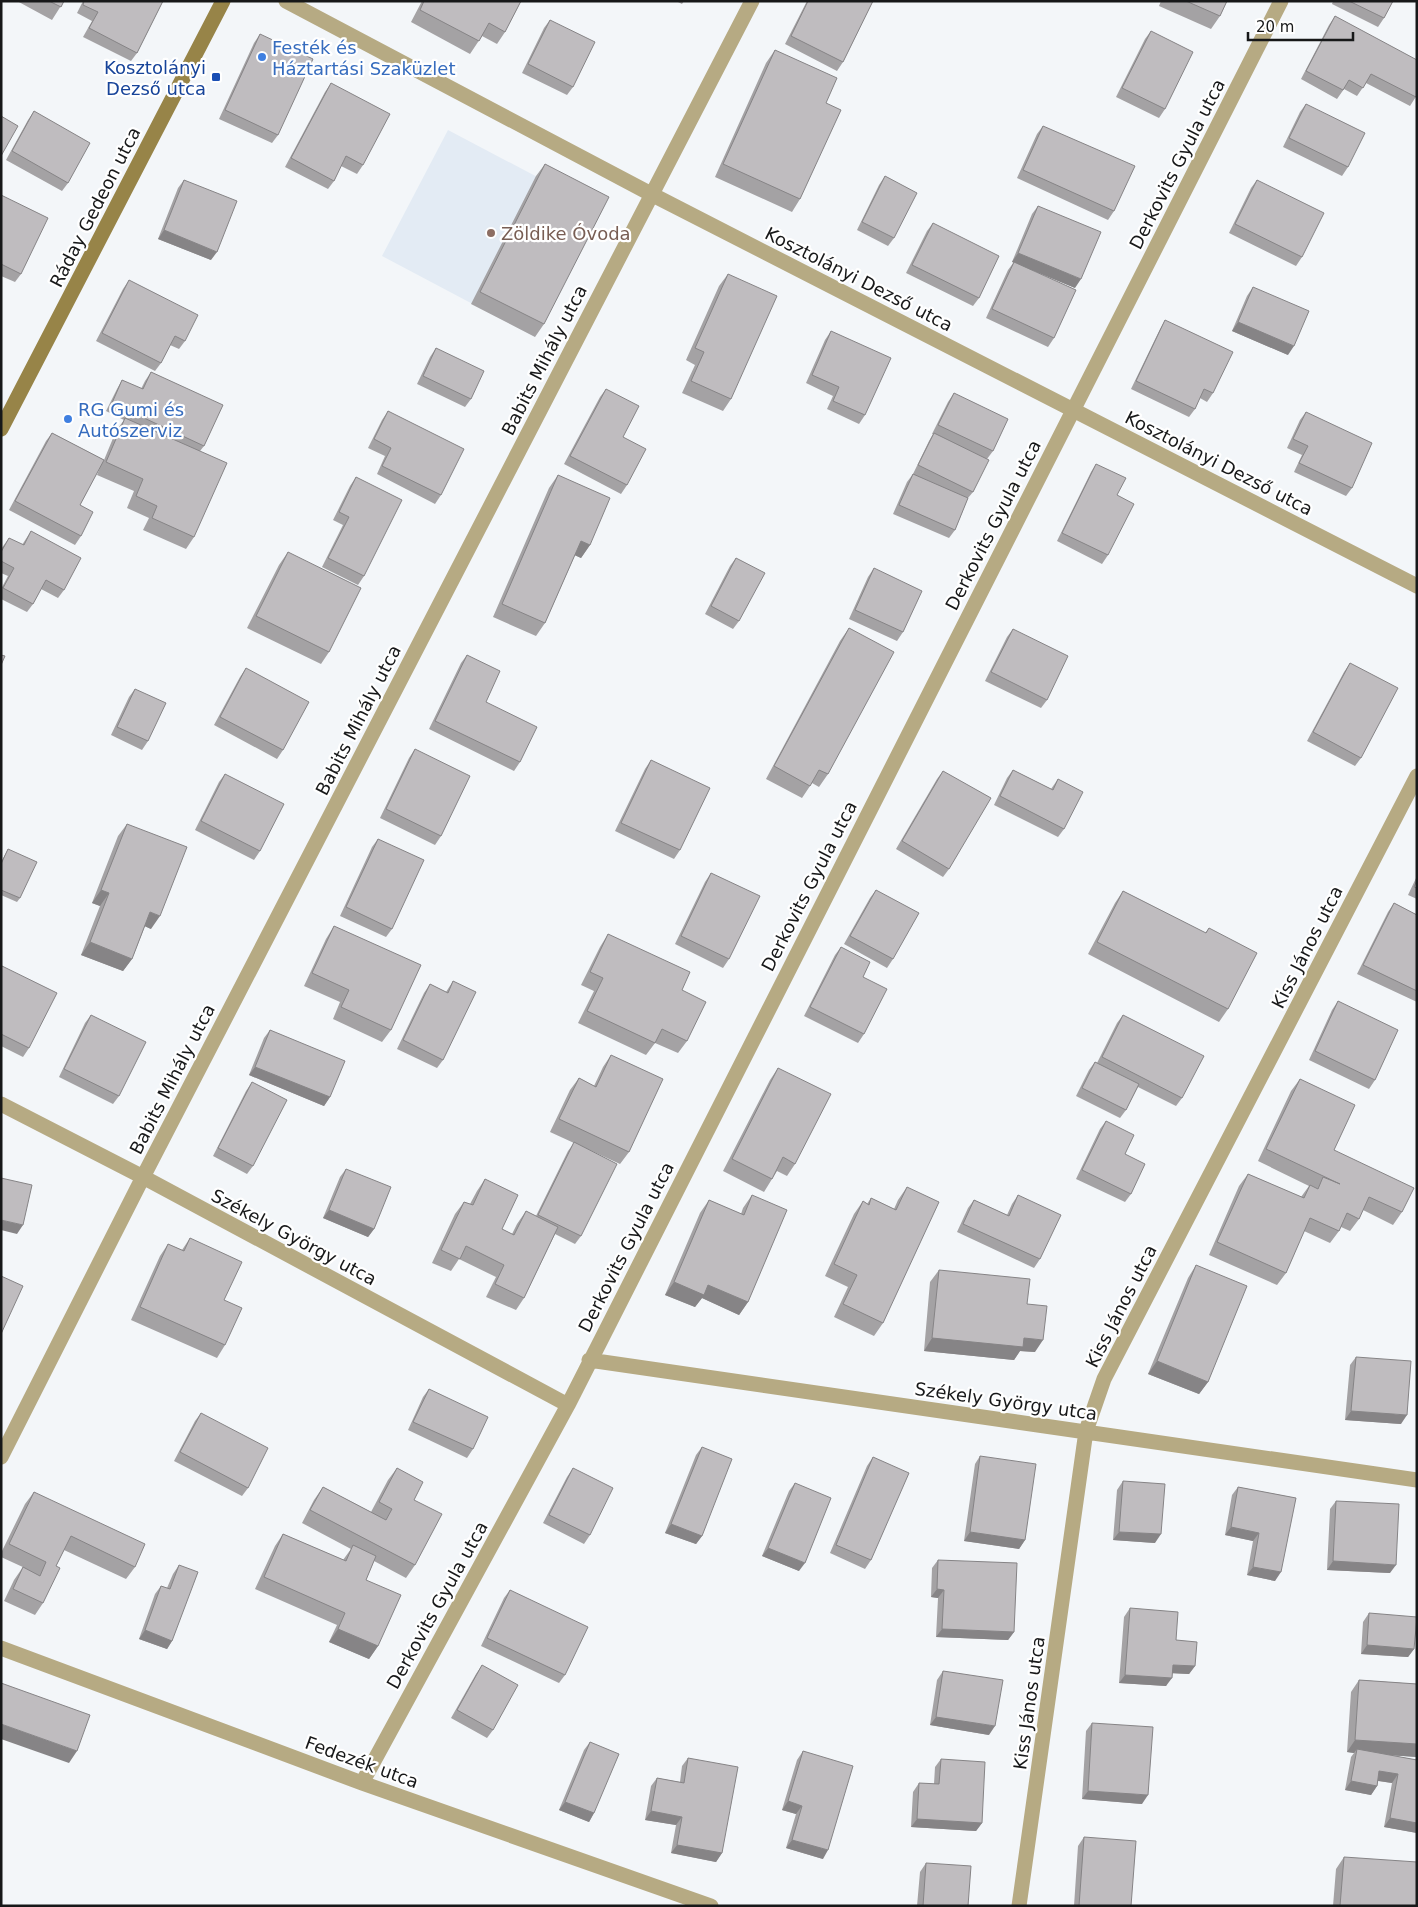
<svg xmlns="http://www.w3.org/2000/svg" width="1418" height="1907" font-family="'DejaVu Sans',sans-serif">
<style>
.built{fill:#e3ebf4}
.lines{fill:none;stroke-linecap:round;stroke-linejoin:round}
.minor{stroke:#b6aa83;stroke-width:15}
.secondary{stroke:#978448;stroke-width:15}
.wall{fill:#a4a2a4}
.shaded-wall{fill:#868486}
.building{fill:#bfbcbf;stroke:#868486}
.shop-dot{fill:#3f7fe0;stroke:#fff;stroke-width:2}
.transit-dot{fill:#1a4fb4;stroke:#fff;stroke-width:2}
.education-dot{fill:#8d6e63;stroke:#fff;stroke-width:2}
.labels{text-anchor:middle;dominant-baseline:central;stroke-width:4.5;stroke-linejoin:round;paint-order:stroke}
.shop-label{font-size:18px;fill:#366cbe;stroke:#fff;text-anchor:start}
.transit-label{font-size:18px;fill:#164399;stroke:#fff;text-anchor:end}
.street-label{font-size:18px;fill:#171819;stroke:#fff}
.education-label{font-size:18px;fill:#785e54;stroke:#fff;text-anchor:start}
</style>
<rect width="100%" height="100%" fill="#f3f6f9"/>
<path class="built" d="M448,130l152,80 -65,127 -153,-81z"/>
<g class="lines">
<path class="minor" d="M286,1l365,193 766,392
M1,1104l142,73 425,228
M589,1360l828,120
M1,1457l142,-280 609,-1176
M1,1648l361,135 349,123
M362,1783l206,-378 713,-1404
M1019,1906l67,-475 18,-52 313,-603"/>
<path class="secondary" d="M1,429l222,-428"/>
</g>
<path class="wall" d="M17,1h47l-12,19z
M83,1h80l-26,52 -6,8 -48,-24 9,-16 -15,-8z
M422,1h99l-16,31 -8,12 -15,-8 -12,18 -59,-32z
M676,1h8l-2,3z
M807,1h66l-30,61 -6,9 -52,-27z
M1161,1h66l-7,15 -9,13 -52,-23z
M1333,1h60l-9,17 -6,9 -46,-23z
M1335,16l82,79 -7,11 -44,-23 -9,13 -13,-7 -7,10 -36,-20 28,-54z
M550,20l23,67 -6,8 -45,-22 22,-45z
M1151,31l14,78 -6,9 -43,-21 29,-58z
M260,34l18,101 -6,8 -53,-24 35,-76z
M775,50l51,53 -26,96 -8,13 -77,-35 51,-114z
M331,83l32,82 -6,9 -16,-8 -7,15 -6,8 -43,-22 40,-75z
M1306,104l42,63 -6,9 -59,-29 17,-35z
M34,111l34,72 -6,8 -56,-31 22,-40z
M1043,126l71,85 -6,9 -91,-42 20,-44z
M545,164l-1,160 -9,13 -64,-33 65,-128z
M885,176l9,62 -6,8 -31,-16 22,-45z
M184,180l27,80 -53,-21 20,-51z
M1257,180l45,77 -6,9 -67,-33 22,-45z
M1,195l20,79 -6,8 -14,-6z
M1038,206l37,82 -44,-19 23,69 -6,9 -62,-29 22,-48 6,-8h-2l20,-48z
M933,223l46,75 -6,8 -67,-33 21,-42z
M728,274l3,125 -8,12 -41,-18 13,-28 -9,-5 33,-74z
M129,280l56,61 -6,8 -9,-4 -9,18 -6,8 -59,-30 27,-52z
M1253,287l35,68 -56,-24 15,-35z
M1165,320l48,73 -6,9 -7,-4 -5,11 -6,8 -58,-28 29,-60z
M831,331l34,84 -6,9 -32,-15 6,-13 -27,-13 19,-43z
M436,348l35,51 -6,8 -48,-23 13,-27z
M151,372l53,74 -4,5 -6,86 -8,12 -43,-19 6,-12 -22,-10 7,-17 -37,-16 4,-10 -21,40 1,31 -6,9 -66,-35 37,-69 6,-8 52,27 12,-29 8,-11 -18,-9 11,-22 5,-9 19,9 4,-8z
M606,389l17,48 4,48 -6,9 -57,-30 36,-67z
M954,393l39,58 -6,8 -14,33 -5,6 -13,32 -6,8 -56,-24 14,-32 6,-8 16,-33 4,-7h-1l16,-32z
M388,411l53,84 -6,9 -58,-30 8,-18 -17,-8 14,-28z
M1306,412l46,76 -6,8 -52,-24 8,-17 -15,-7 13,-28z
M1096,464l21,31 -9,60 -6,9 -45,-23 34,-69z
M558,475l32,70 -9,13 -6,-3 -30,68 -9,13 -43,-19 56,-129z
M356,477l8,99 -6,9 -36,-18 21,-42 -10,-5 17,-34z
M31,531l33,59 -6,8 -17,-9 -8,15 -6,8 -26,-13v-10l7,-13 -7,-3v-24l8,-11 13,7z
M288,552l41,100 -8,12 -74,-36 32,-63z
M736,558l3,63 -6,8 -28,-15 25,-48z
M874,568l29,64 -6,9 -48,-22 19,-42z
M849,628l-21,146 -9,13 -7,-4 -10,15 -36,-19 74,-138z
M1013,629l34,71 -6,8 -56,-27 22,-44z
M467,655l19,47 34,60 -6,9 -85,-42 32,-66z
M1350,663l11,95 -6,8 -48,-25 37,-69z
M246,668l37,82 -6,9 -63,-34 26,-48z
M135,689l13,52 -6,9 -31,-15 18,-38z
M415,749l26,87 -6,9 -55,-27 29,-60z
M651,760l29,90 -6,9 -59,-28 30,-62z
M1013,770l38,19 7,-10 6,50 -6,8 -64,-32 13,-27z
M943,771l6,98 -6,8 -47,-28 41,-70z
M225,774l35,77 -6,9 -59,-30 24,-48z
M127,824l24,105 -6,-3 -13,33 -9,12 -42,-16 19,-49 -8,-3 26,-67z
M378,839l14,90 -6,8 -46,-21 32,-69z
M8,849l12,49 -3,4 -16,-7v-33z
M711,873l18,86 -6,9 -48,-24 30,-62z
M1417,876v23l-9,-4z
M876,890l17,69 -6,9 -43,-24 26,-46z
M1123,891l82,42 4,-5 19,81 -9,13 -131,-68 27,-51z
M1394,903l23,12v87l-60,-28 31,-62z
M334,926l57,104 -9,12 -49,-23 7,-17 -36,-16 22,-47z
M608,934l74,56 5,51 -9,12 -23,-10 -9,12 -68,-32 16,-32 -13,-6 19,-38z
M841,947l22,30 1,57 -6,9 -54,-27 31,-61z
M1,967l28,81 -6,9 -22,-11z
M453,981l-10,79 -6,8 -40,-19 27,-56 6,-9 16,8z
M1338,1001l37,79 -6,9 -60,-29 23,-50z
M91,1015l28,81 -6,8 -54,-27 26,-54z
M1123,1015l59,83 -6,8 -38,-19 -12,23 -6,8 -44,-22 13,-26 6,-8 2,1 20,-40z
M270,1030l60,67 -6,9 -75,-31 15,-37z
M611,1055l18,97 -9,12 -37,-17 -2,89 -6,8 -20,-10 -31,64 -8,12 -30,-13 10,-20 -37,-18 -8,12 -19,-8 23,-49 9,-12 6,2 7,-13 8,-12 17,50 10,5 5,-10 9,-13 10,5 32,-65 6,-8 -24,-11 20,-42 9,-12 15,8 9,-19z
M778,1068l17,96 -8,12 -10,-5 -5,8 -8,13 -41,-21 47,-91z
M1300,1079l34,71 68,62 -9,13 -30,-15 -4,9 -9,12 -9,-4 -2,4 -9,12 -26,-12 -18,42 -9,12 -68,-30 30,-69 9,-12 53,23 8,-11 -51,-25 33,-70z
M252,1082l1,84 -6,8 -34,-18 33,-65z
M1106,1121l19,33 6,40 -6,8 -49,-23 24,-50z
M346,1169l28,60 -6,8 -45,-19 17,-41z
M907,1187l-24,136 -9,13 -40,-19 14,-30 -23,-11 29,-62 9,-13 4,3 4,-6 23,11 4,-9z
M752,1195l-4,107 -9,13 -37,-17 -7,9 -30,-12 35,-82 9,-13 32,14 2,-6z
M1018,1195l22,64 -6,9 -77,-36 11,-24 6,-8 33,15 5,-11z
M190,1238l35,107 -8,13 -86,-38 29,-64 8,-12 14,6z
M1196,1265l12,117 -9,12 -51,-20 40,-96z
M939,1270l88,34 8,48 -15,-1 -6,9 -90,-9 6,-69z
M1356,1357l45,67 -56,-4 5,-55z
M429,1389l44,60 -6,9 -59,-28 15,-33z
M201,1413l47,75 -6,8 -68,-35 21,-40z
M702,1447v89l-6,8 -31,-11 31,-78z
M980,1456l45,84 -6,9 -55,-8 11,-77z
M873,1457l-2,103 -6,9 -35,-16 37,-87z
M397,1468l17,32 1,65 -9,13 -32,-17 -8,19 12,66 -9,13 -40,-17 8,-17 -82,-36 20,-43 8,-12 60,26 8,-11 -49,-26 12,-23 9,-13 48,25 17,-32z
M573,1468l17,67 -6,9 -41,-21 24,-46z
M1123,1481l32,62 -42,-3 4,-50z
M795,1483l4,88 -37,-15 27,-65z
M1238,1487l58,11 -21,83 -28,-6 6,-34 -28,-6 7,-40z
M34,1492l101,75 -9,12 -62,-29 -8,16 -13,37 -8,12 -31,-14 10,-21 9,-13 15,7 -37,-17v-4l24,-49z
M1336,1501l54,72 -63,-3 3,-61z
M938,1560l76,72 -6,8 -72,-3 2,-39 -7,-1 1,-29z
M179,1565l-7,76 -5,8 -28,-10 16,-45 6,-8 6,2 6,-14z
M510,1590l55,85 -6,8 -78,-37 23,-48z
M1130,1608l46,32 19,26 -6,8 -17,-1 -6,13 -47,-3 5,-66z
M1369,1613l45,36 -6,8 -47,-3 2,-32z
M482,1665l11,65 -6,8 -36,-20 25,-44z
M943,1671l46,64 -59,-10 7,-45z
M1359,1680l58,4v73l-27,-2 27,5v73l-33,-6 8,-44 -14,-2 -1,5 -6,9 -26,-5 6,-33 3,-4 -7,-1 4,-60z
M1092,1723l50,81 -60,-5 4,-68z
M590,1742l4,71 -5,9 -30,-12 25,-60z
M803,1751l20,108 -37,-11 10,-34 -14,-4 15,-50z
M688,1758l34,95 -6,9 -45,-9 5,-28 -31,-5 6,-34 6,-8 23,4 2,-16z
M941,1759l41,64 -6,8 -65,-4 2,-35 6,-9 15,1 1,-17z
M1084,1837l47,69h-57l4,-60z
M1344,1857l73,49h-84l3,-37z
M926,1863l42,43h-51l3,-34z"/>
<path class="shaded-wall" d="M164,230l53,22 -6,8 -53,-21z
M1018,253l63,26 -6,9 -63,-26z
M1238,322l56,24 -6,9 -56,-24z
M581,541l9,4 -9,13 -9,-4z
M101,890l8,3 -9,13 -8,-3z
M150,912l10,4 -9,13 -9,-4z
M90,942l42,17 -9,12 -42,-16z
M255,1067l75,30 -6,9 -75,-31z
M329,1210l45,19 -6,8 -45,-19z
M1,1220l22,5 -6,9 -16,-4z
M674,1282l34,3 40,17 -9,13 -37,-17 -7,9 -30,-12z
M932,1338h92l19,2 -8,12 -15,-1 -6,9 -90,-9z
M1157,1361l51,21 -9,12 -51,-20z
M1351,1411l56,4 -6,9 -56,-4z
M671,1524l31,12 -6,8 -31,-11z
M1231,1527l28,6 -6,8 -28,-6z
M970,1532l55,8 -6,9 -55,-8z
M1119,1532l42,2 -6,9 -42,-3z
M768,1548l37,15 -6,8 -37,-15z
M1333,1561l63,4 -6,8 -63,-3z
M1253,1567l28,5 -6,9 -28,-6z
M937,1589l7,1 -6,8 -7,-1z
M338,1629l40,17 -9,13 -40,-17z
M942,1629l72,3 -6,8 -72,-3z
M145,1630l27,11 -5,8 -28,-10z
M1367,1645l47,4 -6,8 -47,-3z
M1173,1665l22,1 -6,8 -22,-1z
M1125,1675l47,3 -6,8 -47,-3z
M936,1717l59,9 -6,9 -59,-10z
M1,1724l76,27 -8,12 -68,-24z
M1355,1740l62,4v13l-61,-4 1,-4 -3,4 -7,-1z
M1379,1771l19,3 -6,9 -19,-3z
M1351,1781l26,5 -6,9 -26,-5z
M1088,1791l60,4 -6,9 -60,-5z
M788,1801l14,5 -6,8 -14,-4z
M565,1802l29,11 -5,9 -30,-12z
M651,1811l31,6 -6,8 -31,-5z
M1390,1818l27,5v10l-33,-6z
M917,1819l65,4 -6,8 -65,-4z
M792,1840l36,10 -5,9 -37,-11z
M677,1845l45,8 -6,9 -45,-9z"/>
<path class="building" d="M49,1h15l-3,6z
M84,1h79l-26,52 -48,-25 9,-16 -15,-7z
M424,1h97l-16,31 -16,-9 -10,18 -59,-31z
M808,1h65l-30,61 -52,-26z
M1186,1h41l-7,15z
M1349,1h44l-9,17z
M1335,16l82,44v35l-1,2 -45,-23 -8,14 -14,-8 -6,10 -37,-19z
M550,20l45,22 -22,45 -45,-23z
M1151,31l42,21 -28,57 -43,-21z
M260,34l53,25 -35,76 -53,-25z
M775,50l62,28 -11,25 15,7 -41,89 -77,-35z
M331,83l59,31 -27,51 -17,-9 -12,25 -43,-23z
M1306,104l59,29 -17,34 -59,-29z
M34,111l56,32 -22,40 -56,-32z
M1,116l17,10 -17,30z
M1043,126l92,40 -21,45 -91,-41z
M545,164l64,33 -65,127 -64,-32z
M885,176l32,17 -23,45 -32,-16z
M184,180l53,21 -20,51 -53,-22z
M1257,180l67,33 -22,44 -67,-33z
M1,195l47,23 -27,56 -20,-10z
M1038,206l63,26 -20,47 -63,-26z
M933,223l66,33 -20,42 -67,-33z
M1014,262l62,28 -22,48 -62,-29z
M728,274l49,22 -46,103 -40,-18 13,-29 -9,-4z
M129,280l69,35 -13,26 -10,-5 -14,27 -59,-30z
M1253,287l56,24 -15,35 -56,-24z
M1165,320l68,32 -20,41 -9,-4 -9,20 -59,-28z
M831,331l60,27 -26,57 -32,-14 6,-14 -27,-12z
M436,348l48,23 -13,28 -48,-23z
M151,372l72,33 -19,41 -92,-43 10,-23 21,9z
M606,389l33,17 -16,31 23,12 -19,36 -57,-29z
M954,393l54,26 -15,32 -55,-26z
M388,411l76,38 -23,46 -59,-29 9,-18 -17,-9z
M1306,412l66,31 -20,45 -53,-25 9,-17 -15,-7z
M125,418l102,45 -33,74 -42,-19 5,-12 -21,-10 7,-17 -37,-17z
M52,433l52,27 -24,45 13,7 -12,24 -66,-35z
M934,433l55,27 -16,32 -55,-27z
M1096,464l30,14 -9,17 17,9 -26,51 -46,-22z
M913,474l55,24 -13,32 -56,-25z
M558,475l52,23 -20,47 -9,-4 -36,82 -43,-19z
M356,477l46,23 -38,76 -36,-18 21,-41 -10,-5z
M31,531l50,27 -17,32 -18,-10 -13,24 -30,-16 11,-20 -13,-7v-9l8,-14 15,7z
M288,552l73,36 -32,64 -73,-36z
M736,558l29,15 -26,48 -28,-15z
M874,568l48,23 -19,41 -48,-22z
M849,628l45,24 -66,122 -9,-4 -9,16 -36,-20z
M1013,629l55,27 -21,44 -56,-28z
M1,655l4,1 -4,9z
M467,655l33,16 -14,31 51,25 -17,35 -85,-41z
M1350,663l48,25 -37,70 -48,-26z
M246,668l63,34 -26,48 -63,-33z
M135,689l31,14 -18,38 -31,-14z
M415,749l55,27 -29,60 -55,-27z
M651,760l59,28 -30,62 -59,-27z
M1013,770l40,20 5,-11 25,13 -19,37 -64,-33z
M943,771l48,27 -42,71 -47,-28z
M225,774l59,30 -24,47 -59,-30z
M127,824l60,23 -27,69 -10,-4 -18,47 -42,-17 19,-49 -8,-3z
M378,839l46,21 -32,69 -46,-22z
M8,849l29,13 -17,36 -19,-8v-26z
M711,873l49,23 -31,63 -48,-23z
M1417,880v8l-3,-1z
M876,890l43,23 -26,46 -43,-23z
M1123,891l83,42 3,-5 48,25 -29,56 -131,-67z
M1394,903l23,12v76l-54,-26z
M334,926l87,39 -30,65 -50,-23 8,-17 -37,-17z
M608,934l82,38 -8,18 24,12 -19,39 -25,-12 -7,14 -68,-32 16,-33 -13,-6z
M841,947l29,15 -7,15 24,12 -23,45 -54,-27z
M2,966l55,27 -28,55 -28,-14v-66z
M453,981l23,11 -33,68 -40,-20 27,-56 18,9z
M1338,1001l60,29 -23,50 -60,-29z
M91,1015l55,27 -27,54 -55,-27z
M1123,1015l81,41 -22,42 -80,-41z
M270,1030l75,31 -15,36 -75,-30z
M611,1055l52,24 -34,73 -70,-33 20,-41 17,9z
M1095,1062l44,22 -13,26 -44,-22z
M778,1068l53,26 -36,70 -12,-7 -11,22 -40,-20z
M1300,1079l55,26 -21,45 80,38 -12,24 -33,-15 -10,22 -12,-6 -8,18 -29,-13 -24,55 -69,-31 31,-68 56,24 6,-13 8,4 5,-12 17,7 -74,-35z
M252,1082l35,18 -34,66 -35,-18z
M1106,1121l28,14 -9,19 20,10 -14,30 -49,-24z
M574,1142l43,22 -36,72 -43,-21z
M346,1169l45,18 -17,42 -45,-19z
M1,1178l31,7 -9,40 -22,-5z
M485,1179l33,16 -16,34 12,6 12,-24 32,16 -34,71 -29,-14 9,-19 -38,-19 -6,13 -19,-9 23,-48 9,3z
M907,1187l32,15 -56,121 -40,-19 14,-29 -23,-11 29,-63 6,4 2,-7 25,12z
M752,1195l35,15 -39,92 -40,-17 -4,10 -30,-13 35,-82 35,15z
M1018,1195l43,20 -21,44 -77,-35 11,-24 35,16z
M190,1238l52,24 -18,38 18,8 -17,37 -85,-38 28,-63 16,7z
M1196,1265l51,21 -39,96 -51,-21z
M939,1270l91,9 -3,25 20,2 -4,34 -19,-2 -1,9 -91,-9z
M1,1276l22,10 -22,48z
M1356,1357l55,4 -4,54 -56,-4z
M429,1389l59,28 -15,32 -60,-27z
M201,1413l67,35 -20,40 -68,-36z
M702,1447l30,12 -30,77 -31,-12z
M980,1456l56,8 -11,76 -55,-8z
M873,1457l36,16 -38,87 -35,-15z
M397,1468l26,14 -9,18 28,14 -27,51 -105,-55 13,-23 63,33 6,-11 -13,-7z
M573,1468l40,20 -23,47 -41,-20z
M1123,1481l42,3 -4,50 -42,-2z
M795,1483l36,15 -26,65 -37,-15z
M1238,1487l58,11 -15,74 -28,-5 6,-34 -28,-6z
M34,1492l111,52 -10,23 -64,-31 -15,30 4,2 -17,35 -30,-14 10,-22 17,9 6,-14 -37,-18z
M1336,1501l63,3 -3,61 -63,-4z
M283,1534l63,27 7,-16 23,11 -10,24 35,15 -23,51 -40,-17 7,-16 -81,-36z
M938,1560l79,3 -3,69 -72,-3 2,-39 -7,-1z
M179,1565l19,7 -26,69 -27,-11 16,-44 9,3z
M510,1590l78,37 -23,48 -78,-37z
M1130,1608l48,4 -2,28 21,2 -2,24 -22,-1 -1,13 -47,-3z
M1369,1613l48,4 -3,32 -47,-4z
M482,1665l36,20 -25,45 -36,-20z
M943,1671l60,9 -8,46 -59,-9z
M1359,1680l58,4v60l-62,-4z
M1,1683l89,32 -13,36 -76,-27z
M1092,1723l61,4 -5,68 -60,-4z
M590,1742l29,12 -25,59 -29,-11z
M1357,1749l60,11v63l-27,-5 8,-44 -19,-3 -2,15 -26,-5z
M803,1751l50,15 -25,84 -36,-10 10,-34 -14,-5z
M688,1758l50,9 -16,86 -45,-8 5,-28 -31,-6 6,-33 27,5z
M941,1759l44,3 -3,61 -65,-4 2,-36 20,1z
M1084,1837l52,4 -5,65h-52z
M1344,1857l73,5v44h-77z
M926,1863l45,3 -3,40h-45z"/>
<g class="shop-dot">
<circle cx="262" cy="57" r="5"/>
<circle cx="68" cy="419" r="5"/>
</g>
<rect class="transit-dot" x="211" y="72" width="10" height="10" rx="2.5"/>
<circle class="education-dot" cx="491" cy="233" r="5"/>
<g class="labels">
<g class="shop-label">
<text x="272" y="47">Festék és<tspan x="272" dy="21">Háztartási Szaküzlet</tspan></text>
<text x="78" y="409">RG Gumi és<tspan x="78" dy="21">Autószerviz</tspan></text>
</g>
<g class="transit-label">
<text x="206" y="67">Kosztolányi<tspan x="206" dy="21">Dezső utca</tspan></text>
</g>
<g class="street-label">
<text transform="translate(1177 164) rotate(-63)">Derkovits Gyula utca</text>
<text transform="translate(95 207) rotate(-63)">Ráday Gedeon utca</text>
<text transform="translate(859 279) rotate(27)">Kosztolányi Dezső utca</text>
<text transform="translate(544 360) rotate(-63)">Babits Mihály utca</text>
<text transform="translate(1219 463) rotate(27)">Kosztolányi Dezső utca</text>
<text transform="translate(993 525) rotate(-63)">Derkovits Gyula utca</text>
<text transform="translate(358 720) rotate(-63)">Babits Mihály utca</text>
<text transform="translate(809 886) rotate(-63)">Derkovits Gyula utca</text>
<text transform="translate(1307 947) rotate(-63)">Kiss János utca</text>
<text transform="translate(172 1079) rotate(-63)">Babits Mihály utca</text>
<text transform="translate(294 1237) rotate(28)">Székely György utca</text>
<text transform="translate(626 1247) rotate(-63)">Derkovits Gyula utca</text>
<text transform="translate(1121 1306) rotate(-63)">Kiss János utca</text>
<text transform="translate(1006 1401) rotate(8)">Székely György utca</text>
<text transform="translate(437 1605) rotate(-61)">Derkovits Gyula utca</text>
<text transform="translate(1029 1703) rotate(-82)">Kiss János utca</text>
<text transform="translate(362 1762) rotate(20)">Fedezék utca</text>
</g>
<g class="education-label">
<text x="501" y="233">Zöldike Óvoda</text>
</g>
</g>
<rect width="1418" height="1907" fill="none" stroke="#171819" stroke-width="5"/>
<path d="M1248 32v8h105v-8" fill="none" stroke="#171819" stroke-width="2.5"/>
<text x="1256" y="32" font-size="15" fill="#171819" stroke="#ffffff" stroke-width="4" paint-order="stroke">20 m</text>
</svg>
